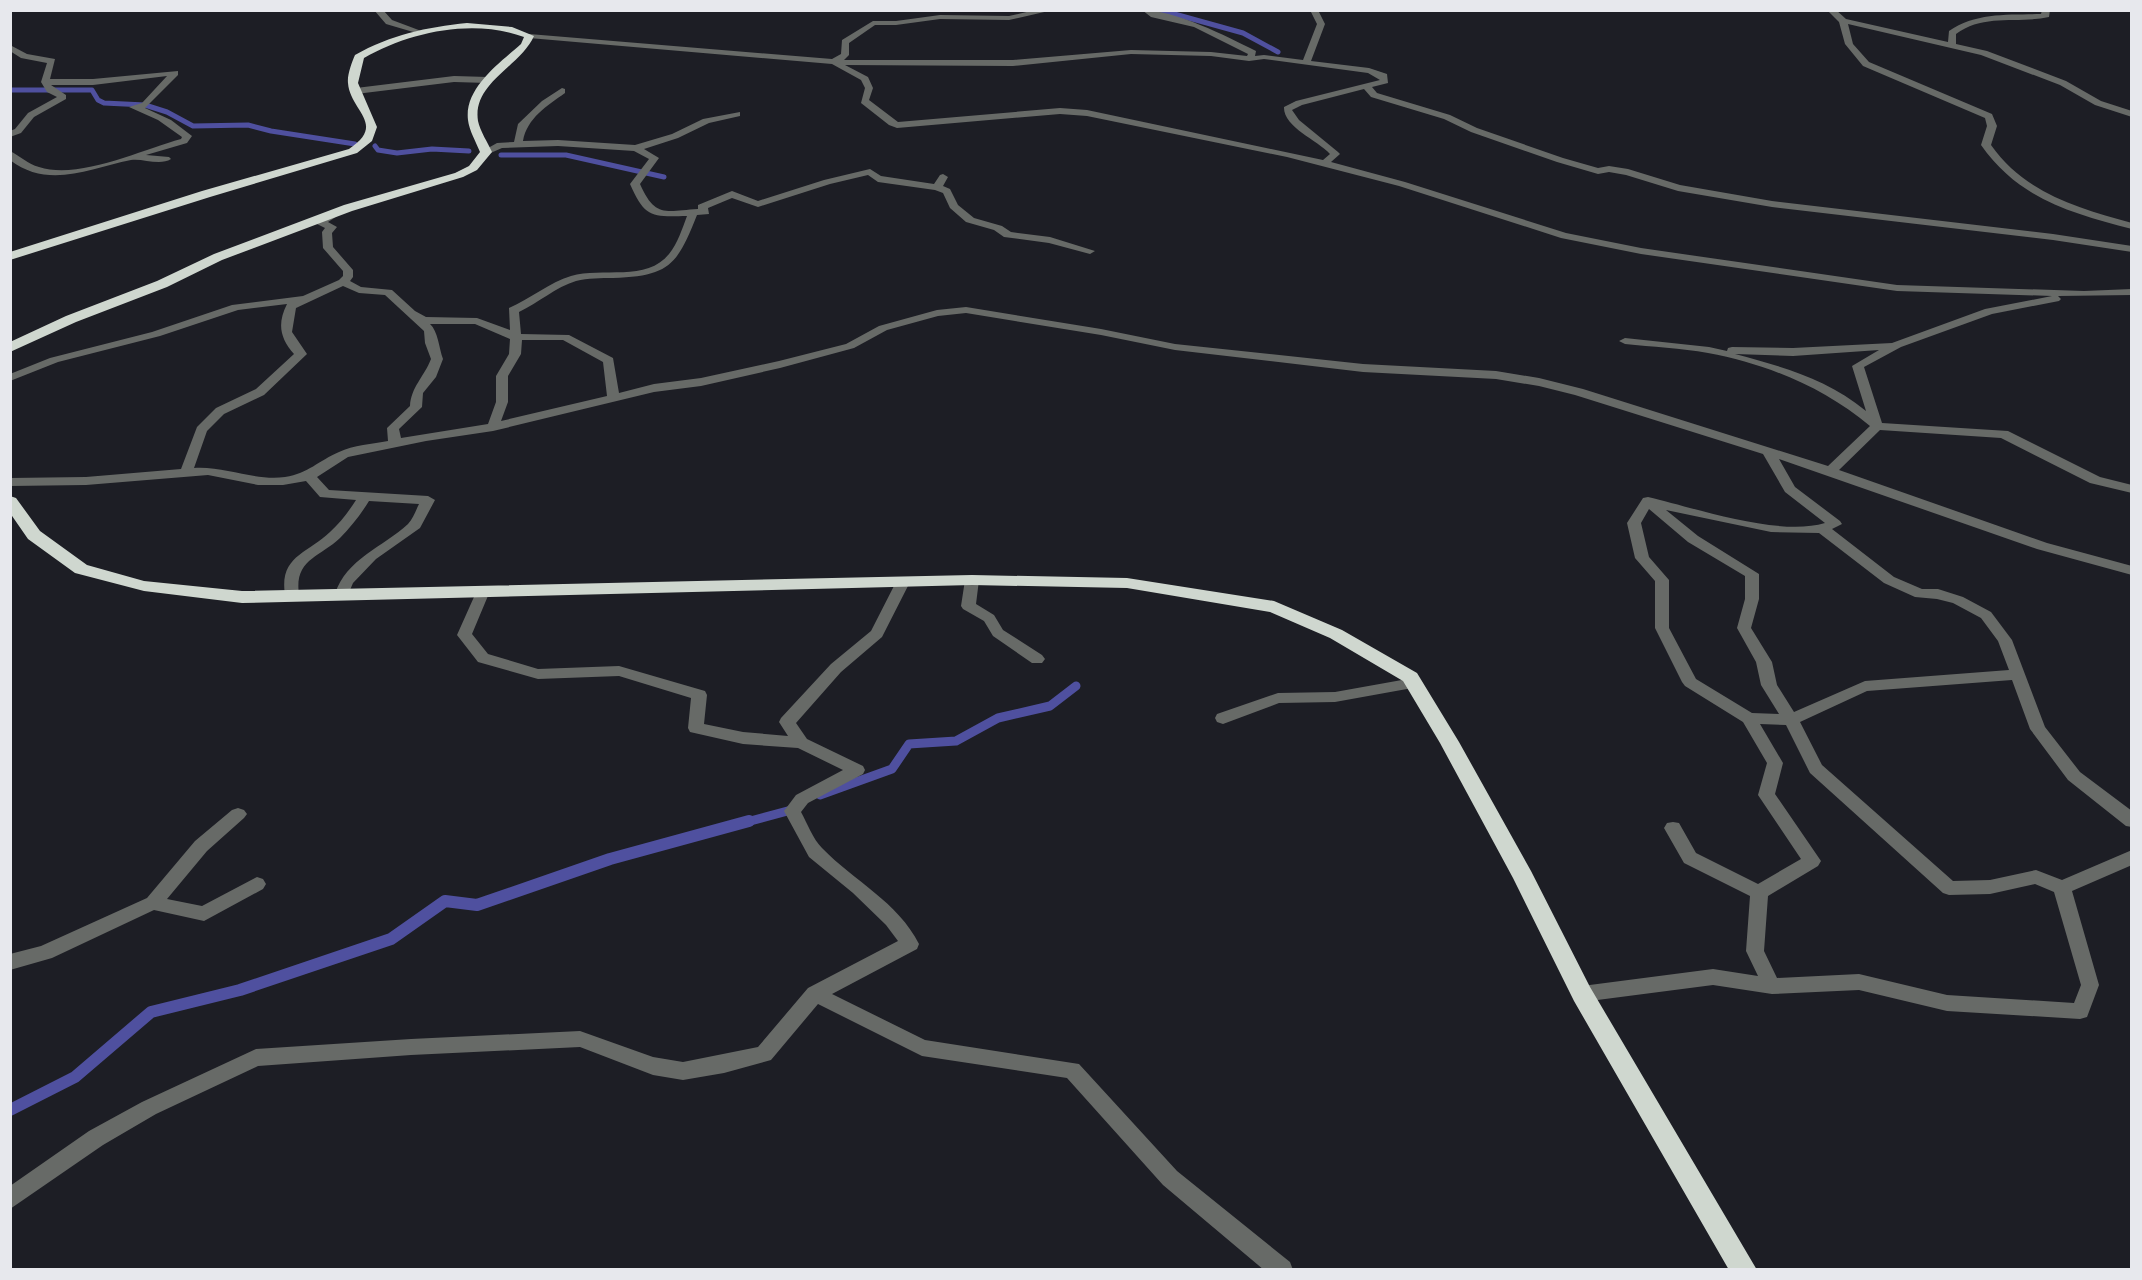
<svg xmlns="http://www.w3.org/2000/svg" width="2142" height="1280" font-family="Arial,sans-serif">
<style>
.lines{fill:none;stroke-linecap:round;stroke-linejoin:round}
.stream-far2{stroke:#4f509f;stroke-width:5}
.stream-far1{stroke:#4f509f;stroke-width:9}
.stream{stroke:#4f509f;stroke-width:12}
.minor{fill:#676a67;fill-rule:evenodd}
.highway{fill:#cfd7cf;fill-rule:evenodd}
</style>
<rect width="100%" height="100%" fill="#1d1e25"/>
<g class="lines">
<path class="stream-far2" d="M1160,10l83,23 35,19
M10,90h82l6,10 6,3 41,2 22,7 26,14 55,-1 23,6 84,13
M375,146l3,4 19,3 35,-4 37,2
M501,155h65l98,22"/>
<path class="stream-far1" d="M820,795l72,-26 17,-25 47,-3 42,-23 52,-12 26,-20
M743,823l52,-14"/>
<path class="stream" d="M10,1110l65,-33 76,-65 89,-22 151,-51 54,-38 32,4 133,-46 139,-38"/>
<path class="minor" d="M374,10h9l9,10 32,12 -4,2 -34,-10z
M1035,10h18l-44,10 -69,-1 -44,6h-21l-26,18v12l-5,5h169l118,-10 80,2 36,4 1,-2 -54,-27 -43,-10 -9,-7c33,0 84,26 114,41l-1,5 9,-1 39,5 14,-36 -7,-14h8l7,14 -14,37 58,7 18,6 1,9 -16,4 5,6 73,22 27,13 86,30 35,10 11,-2 19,3 52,16 92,16 281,33 79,12v6l-79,-12 -281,-33 -94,-16 -52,-16 -17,-3 -11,2 -41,-12 -86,-30 -27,-13 -73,-22 -7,-8 -62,16 -10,5 7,10 39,32 2,2 -9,8 74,20 161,51 75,15 256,37 187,6 48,-2v6l-74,1 3,3 -2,2 -67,13 -91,33 -37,20 18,56 126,8 92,46 32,8v8l-42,-10 -89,-45 -121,-8 -41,40 208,73 85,23v9l-95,-26 -258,-90 16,28 45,34 2,3 -10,5 62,48 28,12h16l25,8 28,15 21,28 33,87 35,45 52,39v16l-6,-1 -58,-46 -38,-51 -18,-49 -145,11 -67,31 22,43 131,116 37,-1 46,-10 26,10 70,-30v15l-60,26 27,94 -12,32 -7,2 -133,-8 -88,-21 -87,4 -59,-9 -131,17 -7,-2 -3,-6 3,-6 7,-2 131,-17 45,7 -12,-25 4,-55 -66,-33 -20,-35 3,-5 6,-1 6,1 17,30 62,31 43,-25 -43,-64 9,-32 -24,-41 -58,-36 -3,-4 -27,-54v-47l-20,-23 -8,-35 16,-25 5,-1c47,11 131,40 177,26l-40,-31 -22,-38 -188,-59 -36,-9 -43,-7 -133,-7 -188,-22 -74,-15 -135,-22 -28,3 -51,14 -33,18 -74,20 -79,18 -47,6 -161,39 -67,10 -78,16 -31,20 12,13 99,6 7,4 -15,28 -44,31 -23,24 -6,14 -5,2 -7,-5c11,-35 48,-47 73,-70 5,-5 8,-14 11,-20l-50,-3c-8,13 -18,26 -29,37 -21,20 -46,21 -41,57l-7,5 -7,-5c-6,-39 22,-41 45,-63 10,-9 19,-21 26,-32l-36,-3 -14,-16 -23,4h-25l-50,-10 -122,10 -76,1v-8l76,-1 95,-8 16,-42 19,-19 40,-19 38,-35c-14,-16 -17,-30 -7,-50l-49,6 -78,26 -102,26 -48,19v-7l40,-16 102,-26 80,-27 71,-9 36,-16 4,-4v-5l-20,-23 -1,-16 3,-4 -10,-5 18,-12 9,2 -14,9 9,5 -5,6 1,14 20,23v7l-3,4 11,6 31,3 23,21 11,6 51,1 33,12 -1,-22c21,-9 41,-26 62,-32 31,-9 76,6 98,-22 9,-11 13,-25 18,-38 -35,1 -42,2 -57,-32l19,-25 -15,-8 -76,-5 -56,2 -16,7 -5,-3 16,-9 17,-1 4,-18 24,-23 20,-13 3,1v4c-18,13 -38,25 -42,48l35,-1 77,5 37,-11 31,-15 37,-7v4l-31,7 -31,15 -34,11 15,9 -19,26c15,34 25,27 58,25v-4l34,-14 26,10 66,-21 46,-11 11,7 53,8 6,-9 3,-1 5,3 -5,9 7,3 8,16 16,13 28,8 9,6 39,5 45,14 -5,3 -41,-11 -45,-6 -10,-7 -28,-8 -16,-14 -7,-15 -8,-3 -57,-8 -10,-7 -38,9 -72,23 -26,-9 -24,10 1,6 -12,1c-20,50 -27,61 -84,63 -12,0 -25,0 -37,3 -20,6 -38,22 -57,31l2,22 48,1 44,23 6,35 35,-9 47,-6 78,-17 67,-17 33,-18 58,-16 29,-3 135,22 74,15 188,20 133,7 43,7 44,11 245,77 42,-40c-47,-39 -103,-62 -162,-73 -27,-5 -56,-6 -83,-9l-6,-3 6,-3 84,9 18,4 1,-3 4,-1 61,1 99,-5 93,-34 67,-13 -155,-5 -256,-37 -80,-16 -162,-52 -112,-29 -200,-41 -27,-2 -163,14 -8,-3 -28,-22 4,-15 -4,-8 -29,-16 -303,-26 -4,-2 4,-2 303,25 9,-5 1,-14 31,-19h23l44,-6 69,1zM1131,54l80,2 38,5 15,-2 104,14 12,7 -84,21 -12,6c-1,20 33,33 46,47l-7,6 -236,-50 -27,-2 -162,14 -29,-22 4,-12 -5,-11 -23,-12 168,1zM343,286l16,7 26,2 39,36 1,12 6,16c-7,18 -20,28 -21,47l-23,22 1,13c-15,3 -35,4 -49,11 -21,9 -30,21 -54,25 -31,4 -60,-11 -91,-9l13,-37 17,-17 40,-19 43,-41 -15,-22 4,-24zM430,324h45l35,15 -1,15 -13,22v26l-8,22 -87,14 -2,-9 23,-22 1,-14 13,-16 7,-18c-4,-11 -5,-28 -13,-35zM522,340h41l40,22 4,34 -106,25 7,-19v-26l13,-22zM1879,350l-27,16 14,45c-40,-33 -83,-44 -131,-57l58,2zM1649,509l39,33 57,34v23l-8,29 19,34 5,23 18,29 -27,-1 -56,-34 -27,-51v-48l-20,-23 -8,-34zM1666,510l105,22 48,1 65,50 31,14 22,2 16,4 28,15 17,23 11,29 -144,11 -71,31 -17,-27 -5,-23 -21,-34 8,-29v-25l-61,-38zM1760,724l26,1 24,48 133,120 6,2 41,-1 45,-10 19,8 27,93 -7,18 -127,-8 -88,-21 -82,4 -13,-27 4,-55 50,-30 3,-5 -46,-67 8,-31z
M1827,10h9l10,9 102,23 1,-11c27,-19 60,-16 92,-17l1,-4h8l-1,7c-32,7 -65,-4 -93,17v10l31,7 79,30 35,20 31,10v6l-37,-12 -35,-20 -79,-30 -133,-31 5,20 16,18 123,52 5,12 -6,19c34,48 86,63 141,78v6c-61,-16 -113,-30 -151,-84l6,-19 -2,-8 -122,-52 -18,-22 -6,-22z
M10,45l17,9 28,5 -5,20h43l85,-8v4l-33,33 26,12 21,16 -5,7 -41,12 23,2 2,2c-11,7 -29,-1 -40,1 -41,8 -82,30 -121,0v-9c10,5 18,13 29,16 40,13 102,-17 142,-28l1,-2 -24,-17 -29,-13 13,-4 25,-27 -74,9h-42l15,10v4l-32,18 -13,16 -11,4v-6l5,-2 13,-16 29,-16 -10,-5 -6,-10 6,-19 -26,-5 -11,-7z
M454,76l34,1 4,3 -4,3 -34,-1 -98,12 -4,-3 4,-3z
M972,576l7,4 -3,24 18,11 9,15 39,25 3,4 -3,4h-10l-39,-27 -9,-15 -21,-12 -2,-3 4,-26z
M903,578l7,4 -28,55 -41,35 -45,51 11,16 56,27 2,4 -2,4 -55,29 -7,9c6,11 12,27 21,36 32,33 76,54 97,96l-2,5 -85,45 93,46 154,24 98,107 113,91 3,8h-29l-101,-85 -96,-107 -145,-22 -104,-52 -47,56 -47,13 -41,7 -30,-5 -73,-28 -169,8 -153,11 -102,48 -53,31 -93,64v-23l79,-55 53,-29 114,-53 155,-10 169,-8 73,26 30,5 75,-15 50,-59 90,-47 -12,-16 -33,-32 -44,-36 -25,-46 12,-16 47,-25 -45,-22 -55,-4 -53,-12 -2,-4 3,-30 -72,-22 -81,3 -60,-17 -21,-27 21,-47h10l2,3 -18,43 16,20 50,15 81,-3 86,25 2,4 -3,29 39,8 45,4 -9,-14 2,-4 50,-54 40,-33 25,-49z
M1413,678l5,1 3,4 -3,4 -83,15 -56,1 -56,21 -6,-2 -2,-4 2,-4 61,-21 57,-1z
M238,808l6,2 3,4 -3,4 -37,33 -40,48 35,7 55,-29 6,2 3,5 -3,5 -59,32 -50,-11 -102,48 -42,12v-16l31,-8 106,-48 48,-57 37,-31z"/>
<path class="highway" d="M467,23l45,4 22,9c-13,30 -62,47 -56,85 2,10 10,22 14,31l-15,18 -14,7 -111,34 -130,49 -55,27 -91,35 -66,30v-10l56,-26 91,-35 57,-27 130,-49 111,-32 14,-7 11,-14c-4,-10 -11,-22 -12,-32 -4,-32 32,-57 53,-76l3,-7c-51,-19 -115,-5 -160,21l-6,25 19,44 -5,14 -15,12 -147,44 -200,63v-8l192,-61 147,-42c38,-25 1,-38 -1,-66 -1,-8 4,-21 7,-28 35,-20 72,-28 112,-32z
M10,496l6,2 24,33 47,34 57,16 98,10 730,-16 155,3 147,23 68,29 75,43 42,69 72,129 59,116 167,283h-28l-155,-269 -61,-123 -73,-135 -37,-62 -73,-43 -60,-26 -143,-24 -155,-3 -730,18 -98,-12 -69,-18 -47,-34 -18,-26z"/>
</g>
<rect width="2142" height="1280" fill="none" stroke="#e7e8ed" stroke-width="24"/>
</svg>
